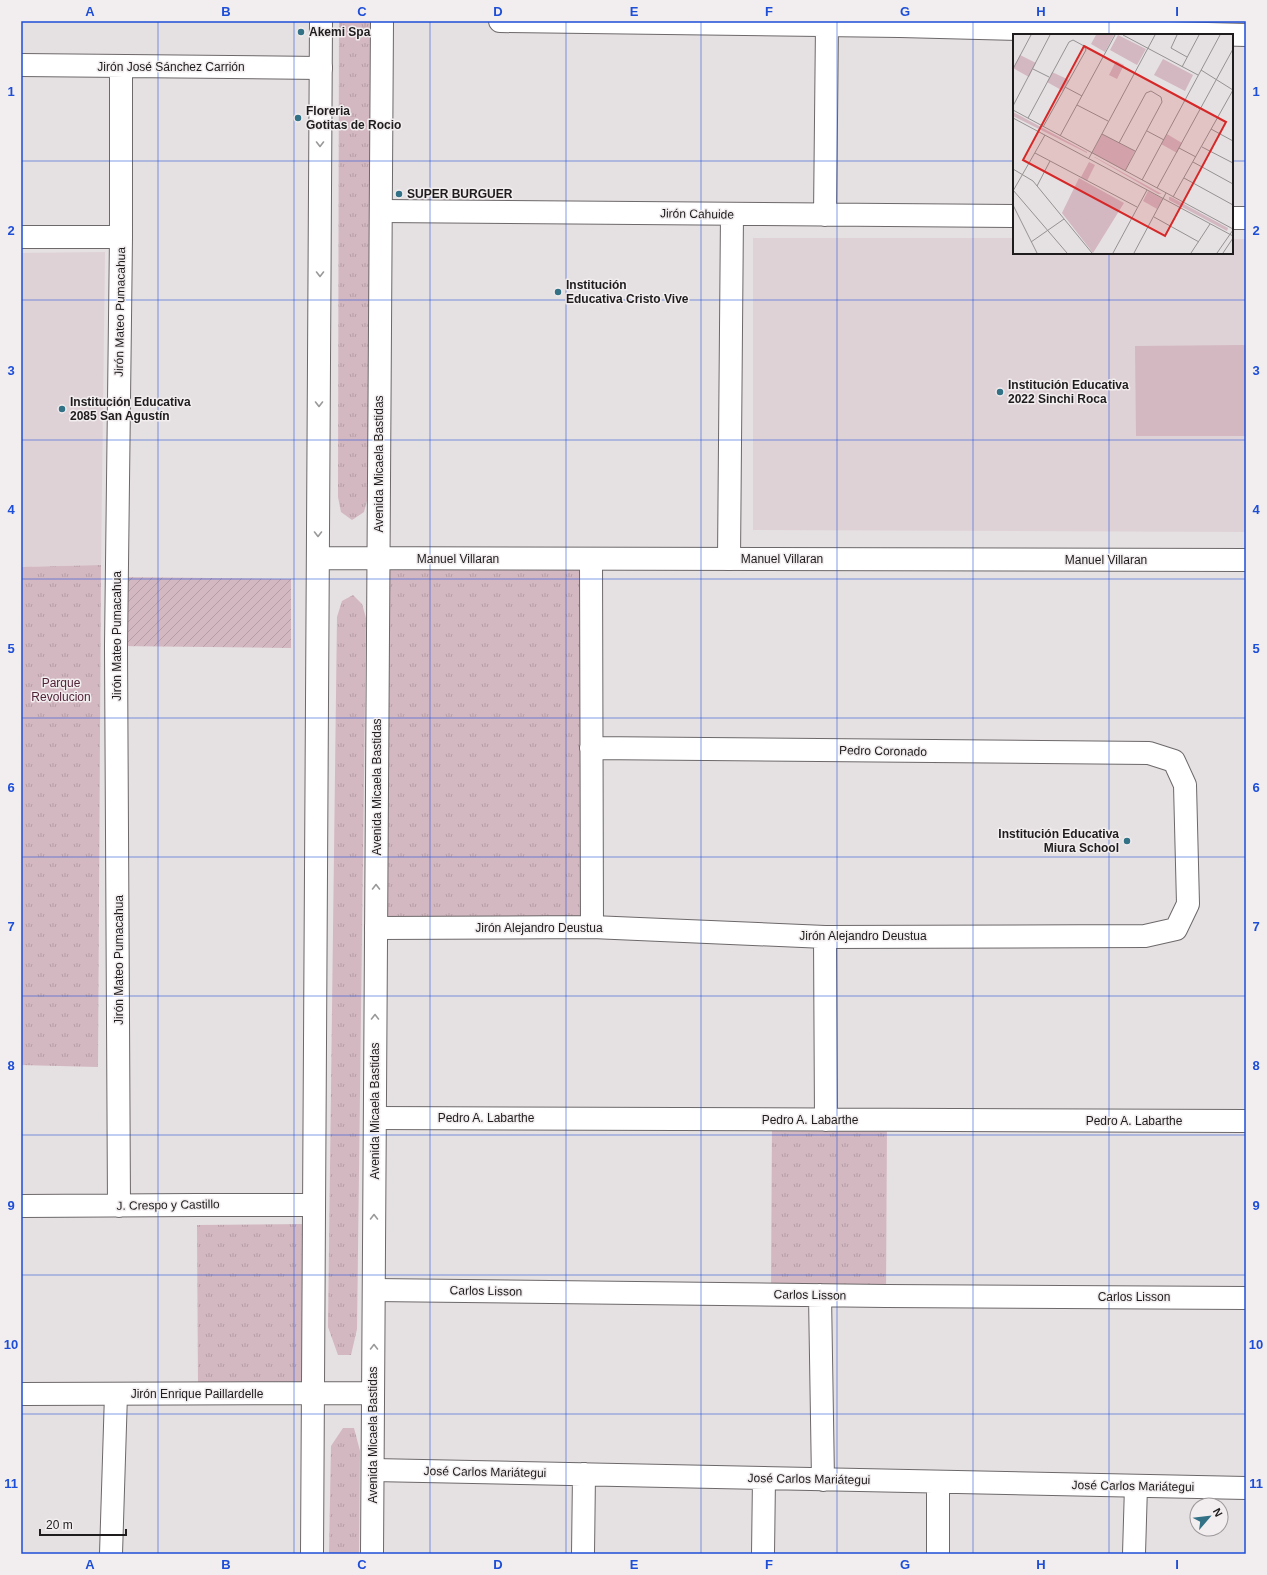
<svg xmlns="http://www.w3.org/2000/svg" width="1267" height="1575" font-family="Arial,sans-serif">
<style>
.built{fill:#dfd2d7}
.grass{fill:url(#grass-tufts)}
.garden{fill:url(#garden-furrows)}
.pitch{fill:#d3b7c1}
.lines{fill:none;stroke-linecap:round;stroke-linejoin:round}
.street-casing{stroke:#6d686a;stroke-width:24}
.secondary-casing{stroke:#6d686a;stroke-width:24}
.street{stroke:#fff;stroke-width:22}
.secondary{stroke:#fff;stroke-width:22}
.oneway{stroke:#9a9999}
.grid{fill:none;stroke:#1d4ed8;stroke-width:1;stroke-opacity:0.55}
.poi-dot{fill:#327186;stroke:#f2edef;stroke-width:1.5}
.labels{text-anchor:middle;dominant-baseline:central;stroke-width:3;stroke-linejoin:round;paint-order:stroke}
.poi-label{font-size:12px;font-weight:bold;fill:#1e1c1c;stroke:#f2edef;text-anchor:start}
.street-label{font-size:12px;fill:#1e1c1c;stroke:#f2edef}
.park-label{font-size:12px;fill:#522438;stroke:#f2edef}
.inset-road{fill:none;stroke:#959292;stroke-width:1}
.view{fill:#d62828;fill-opacity:0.15;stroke:#d62828;stroke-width:2}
.inset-edge{fill:none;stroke:#1e1c1c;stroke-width:2}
.neatline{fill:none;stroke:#1d4ed8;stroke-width:1.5}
.grid-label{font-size:13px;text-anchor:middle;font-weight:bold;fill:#1d4ed8}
</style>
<defs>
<pattern id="grass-tufts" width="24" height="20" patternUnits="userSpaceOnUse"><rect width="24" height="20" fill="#d3b7c1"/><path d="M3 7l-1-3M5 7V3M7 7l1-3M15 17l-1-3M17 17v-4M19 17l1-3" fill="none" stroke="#b59da5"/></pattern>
<pattern id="garden-furrows" width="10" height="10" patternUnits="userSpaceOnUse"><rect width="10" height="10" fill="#d3b7c1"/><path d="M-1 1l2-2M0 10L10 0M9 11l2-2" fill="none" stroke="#b59da5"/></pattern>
</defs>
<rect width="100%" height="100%" fill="#e5e0e1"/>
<path class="built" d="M753,238h261v15h218v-14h14v293l-493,-2z
M105,252l-4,313 -80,2v-314z"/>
<path class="grass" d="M339,21h32l-3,476 -4,15 -12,8 -11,-8 -3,-15z
M379,558l212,1 1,368 -216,1z
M101,565l-3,502 -77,-2v-498z
M353,595l9,9 4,14 -9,711 -6,26h-13l-10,-28 9,-710 5,-16z
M772,1120h115l-1,176 -115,-2z
M309,1224l1,159 -112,1 -1,-159z
M343,1428h11l6,23 -1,103h-30l2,-108z"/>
<path class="garden" d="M117,577l174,2v69l-175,-2z"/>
<path class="pitch" d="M1246,345v91h-110l-1,-90z"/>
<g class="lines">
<defs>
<path id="street" d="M500,21l400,5 346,9
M21,65l300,3
M381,211l633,5
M825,215l2,-190
M1232,218h14
M21,237h100
M591,559l1,368
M729,559l3,-345
M376,928l216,-1 233,10 320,-1 31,-7 12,-25 -3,-119 -11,-24 -25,-8 -558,-5
M825,937l1,183
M375,1118l871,3
M21,1206l177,-1h116
M119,1206l-3,-560 5,-409v-171
M374,1290l512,6 360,2
M820,1295l3,185
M373,1470l873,18
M111,1554l5,-160
M583,1554l1,-80
M763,1554l1,-76
M938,1554v-72
M1134,1554l2,-68"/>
<path id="secondary" d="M318,558l928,2
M21,1394l352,-1
M312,1554l9,-1533
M372,1554l10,-1533"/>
</defs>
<use href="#street" class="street-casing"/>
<use href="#secondary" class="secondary-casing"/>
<use href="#street" class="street"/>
<use href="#secondary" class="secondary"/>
</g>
<defs><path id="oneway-chevron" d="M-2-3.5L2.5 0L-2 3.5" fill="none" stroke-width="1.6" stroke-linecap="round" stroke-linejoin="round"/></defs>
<g class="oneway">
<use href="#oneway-chevron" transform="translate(320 144) rotate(90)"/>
<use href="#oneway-chevron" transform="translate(320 274) rotate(90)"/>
<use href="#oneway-chevron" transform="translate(319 404) rotate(90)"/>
<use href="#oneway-chevron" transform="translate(318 534) rotate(90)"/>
<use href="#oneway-chevron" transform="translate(376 887) rotate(-90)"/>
<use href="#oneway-chevron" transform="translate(375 1017) rotate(-90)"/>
<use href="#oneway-chevron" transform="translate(374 1217) rotate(-90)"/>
<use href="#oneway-chevron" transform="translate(374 1347) rotate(-90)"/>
</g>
<path class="grid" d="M158,21v1533M294,21v1533M430,21v1533M566,21v1533M701,21v1533M837,21v1533M973,21v1533M1109,21v14M21,161h993M1232,161h14M1109,253v1301M21,300h1225M21,440h1225M21,579h1225M21,718h1225M21,857h1225M21,996h1225M21,1135h1225M21,1275h1225M21,1414h1225"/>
<g class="poi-dot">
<circle cx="301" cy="32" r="4"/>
<circle cx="298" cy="118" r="4"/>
<circle cx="399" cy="194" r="4"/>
<circle cx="558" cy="292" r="4"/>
<circle cx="1000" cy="392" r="4"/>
<circle cx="62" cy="409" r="4"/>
<circle cx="1127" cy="841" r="4"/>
</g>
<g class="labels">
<g class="poi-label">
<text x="309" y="32">Akemi Spa</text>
<text x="306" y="111">Floreria<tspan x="306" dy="14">Gotitas de Rocio</tspan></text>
<text x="407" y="194">SUPER BURGUER</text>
<text x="566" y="285">Institución<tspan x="566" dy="14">Educativa Cristo Vive</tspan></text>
<text x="1008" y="385">Institución Educativa<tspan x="1008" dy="14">2022 Sinchi Roca</tspan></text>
<text x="70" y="402">Institución Educativa<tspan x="70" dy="14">2085 San Agustín</tspan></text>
<text x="1119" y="834" text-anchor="end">Institución Educativa<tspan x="1119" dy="14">Miura School</tspan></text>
</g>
<g class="street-label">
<text x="171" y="67">Jirón José Sánchez Carrión</text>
<text transform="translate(697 214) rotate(1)">Jirón Cahuide</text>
<text transform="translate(120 312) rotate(-89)">Jirón Mateo Pumacahua</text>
<text transform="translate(379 464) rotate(-90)">Avenida Micaela Bastidas</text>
<text x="458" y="559">Manuel Villaran</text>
<text x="782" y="559">Manuel Villaran</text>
<text x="1106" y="560">Manuel Villaran</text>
<text transform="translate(117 636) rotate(-90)">Jirón Mateo Pumacahua</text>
<text transform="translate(883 751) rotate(1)">Pedro Coronado</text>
<text transform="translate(377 787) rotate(-90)">Avenida Micaela Bastidas</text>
<text x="539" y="928">Jirón Alejandro Deustua</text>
<text x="863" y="936">Jirón Alejandro Deustua</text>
<text transform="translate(119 960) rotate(-90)">Jirón Mateo Pumacahua</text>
<text transform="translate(375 1111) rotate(-90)">Avenida Micaela Bastidas</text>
<text x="486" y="1118">Pedro A. Labarthe</text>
<text x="810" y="1120">Pedro A. Labarthe</text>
<text x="1134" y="1121">Pedro A. Labarthe</text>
<text transform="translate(168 1205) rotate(-1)">J. Crespo y Castillo</text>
<text transform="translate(486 1291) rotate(1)">Carlos Lisson</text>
<text transform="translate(810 1295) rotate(1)">Carlos Lisson</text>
<text x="1134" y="1297">Carlos Lisson</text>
<text x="197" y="1394">Jirón Enrique Paillardelle</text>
<text transform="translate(373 1435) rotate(-90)">Avenida Micaela Bastidas</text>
<text transform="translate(485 1472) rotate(1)">José Carlos Mariátegui</text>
<text transform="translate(809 1479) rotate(1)">José Carlos Mariátegui</text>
<text transform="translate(1133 1486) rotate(1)">José Carlos Mariátegui</text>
</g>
<g class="park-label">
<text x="61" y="683">Parque<tspan x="61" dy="14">Revolucion</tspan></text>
</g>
</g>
<g transform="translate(1013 34)">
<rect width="220" height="220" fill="#e5e0e1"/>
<path d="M83,1h18l-9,17 -14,-8zM105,1l28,14 -9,16 -27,-15zM7,21l16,8 -7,14 -16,-9zM39,38l17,8 -6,11 -16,-9zM0,78l74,40v1l-74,-37zM89,100l33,17 -10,20 -33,-18zM154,100l15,9 -5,10 -16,-9zM81,123h1l67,37h-4zM66,144l45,25 -31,50 -31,-40zM135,157l15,8 -6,10 -14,-8zM158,163l57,31 -1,3 -58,-31v-3z" fill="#d3b7c1"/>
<path d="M76,128l6,3 -8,16 -6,-4z" fill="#d3b7c1"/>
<path d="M150,25l30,16 -8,16 -31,-16zM103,27l8,4 -7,14 -8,-4zM66,163l6,3 -6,12 -7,-4zM76,170l7,4 -7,13 -7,-4z" fill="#d3b7c1"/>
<path class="inset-road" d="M110,1l75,40M164,1l-6,13 16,9M169,33l17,-32M0,35l18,-34M20,35l16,8M188,36l32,20M52,53l17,9M172,66l15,9M64,71l31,16M0,72l37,-71M0,76l220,119M0,84l220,118M15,84l41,-76 4,-2 11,6 2,4 -43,77M198,95l22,12M134,97l17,9M89,100l33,17M47,102l55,-101M106,109l27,-50 5,-2 10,6 1,5 -37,69M189,113l31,16M166,114l17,9M22,119l102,54M76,124l66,-123M180,128l40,22M0,135l20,12 59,72M171,144l49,27M129,146l78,-145M24,152l13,-25M144,154l76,-139M0,156l54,63M0,157l32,-56M160,163l60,-107M0,171l24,48M141,183l45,25M18,208l33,-23M100,219l34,-63M121,219l32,-60M178,219l19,-29M204,219l16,-23M210,219l10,-15"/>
<path class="view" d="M71,12l142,76 -61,114 -142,-76z"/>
<rect width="220" height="220" class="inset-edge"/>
</g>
<rect width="1267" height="1575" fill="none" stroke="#f2edef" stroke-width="44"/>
<g transform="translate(1209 1517) rotate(62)"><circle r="19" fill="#f2edef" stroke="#9d999b"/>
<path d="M0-3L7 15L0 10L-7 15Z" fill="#327186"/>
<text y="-6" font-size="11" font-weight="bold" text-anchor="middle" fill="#1e1c1c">N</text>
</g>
<path d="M40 1529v6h86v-6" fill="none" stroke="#1e1c1c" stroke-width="2"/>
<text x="46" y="1529" font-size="12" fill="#1e1c1c" stroke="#f2edef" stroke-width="3" paint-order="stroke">20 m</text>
<rect x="22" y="22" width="1223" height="1531" class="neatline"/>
<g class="grid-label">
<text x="90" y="16">A</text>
<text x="226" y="16">B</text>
<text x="362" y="16">C</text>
<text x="498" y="16">D</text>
<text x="634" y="16">E</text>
<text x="769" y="16">F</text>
<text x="905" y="16">G</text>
<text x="1041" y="16">H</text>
<text x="1177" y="16">I</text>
<text x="11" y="96">1</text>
<text x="1256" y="96">1</text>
<text x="11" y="235">2</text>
<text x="1256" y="235">2</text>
<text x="11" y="375">3</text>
<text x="1256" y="375">3</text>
<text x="11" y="514">4</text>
<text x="1256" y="514">4</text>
<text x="11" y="653">5</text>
<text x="1256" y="653">5</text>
<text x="11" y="792">6</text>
<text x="1256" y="792">6</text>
<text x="11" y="931">7</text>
<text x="1256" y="931">7</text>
<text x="11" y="1070">8</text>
<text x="1256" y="1070">8</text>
<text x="11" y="1210">9</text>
<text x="1256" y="1210">9</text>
<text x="11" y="1349">10</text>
<text x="1256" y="1349">10</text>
<text x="11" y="1488">11</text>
<text x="1256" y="1488">11</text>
<text x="90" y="1569">A</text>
<text x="226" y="1569">B</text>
<text x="362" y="1569">C</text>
<text x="498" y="1569">D</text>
<text x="634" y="1569">E</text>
<text x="769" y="1569">F</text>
<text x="905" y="1569">G</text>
<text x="1041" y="1569">H</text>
<text x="1177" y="1569">I</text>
</g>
</svg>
